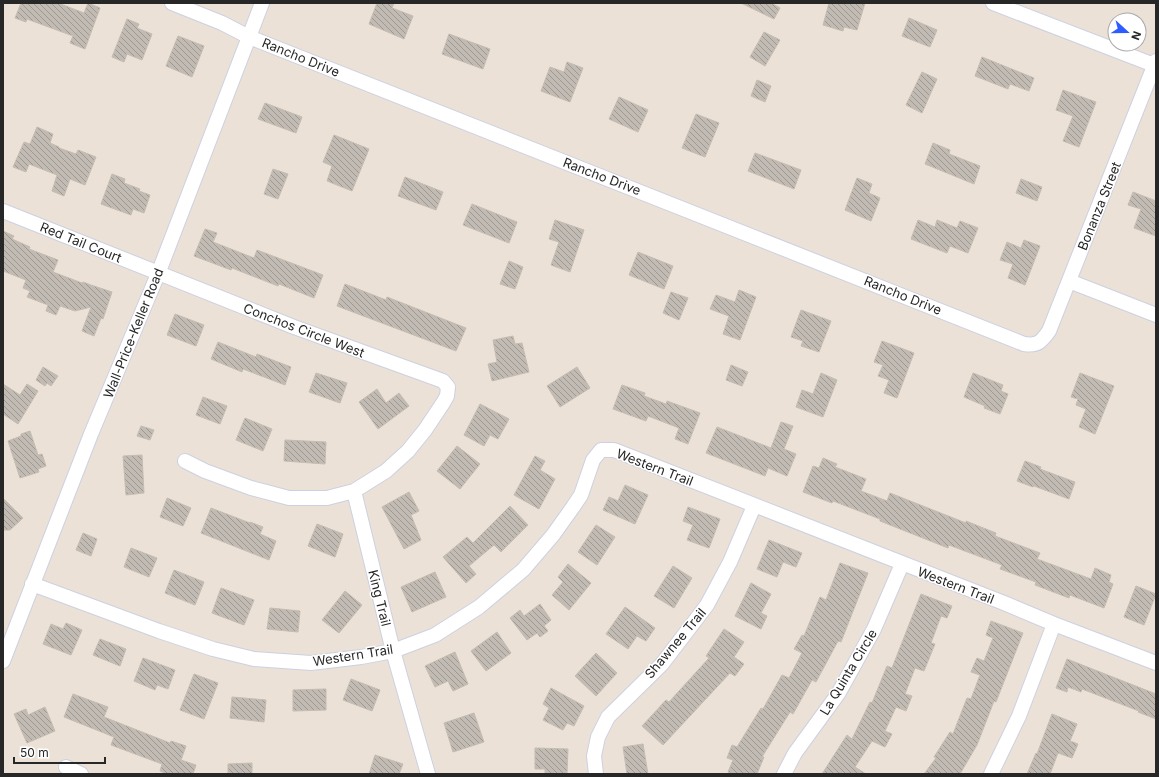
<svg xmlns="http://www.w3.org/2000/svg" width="1159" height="777" font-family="Inter,sans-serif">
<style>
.building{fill:url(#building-back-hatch);stroke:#c5bdb1}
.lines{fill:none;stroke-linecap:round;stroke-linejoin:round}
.minor-casing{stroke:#ccd1e1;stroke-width:16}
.minor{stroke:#fff;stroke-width:14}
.labels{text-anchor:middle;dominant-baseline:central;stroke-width:3;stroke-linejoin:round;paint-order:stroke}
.street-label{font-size:13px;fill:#272727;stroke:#fff}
</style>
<defs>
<pattern id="building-back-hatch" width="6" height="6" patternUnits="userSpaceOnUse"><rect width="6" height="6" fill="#c2bbb4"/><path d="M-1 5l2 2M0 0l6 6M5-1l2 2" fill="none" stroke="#9e9892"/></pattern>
</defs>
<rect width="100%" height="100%" fill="#ebe1d7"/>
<path class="building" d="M21,3h37l26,10 4,-10 12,5 -15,41 -15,-6 3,-7 -46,-17 -1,3 -11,-4z
M377,3h17l-2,5 21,8 -9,23 -35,-15z
M741,3h30l9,5 -6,11z
M829,3h36l-8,27 -13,-3 -1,4 -20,-6z
M909,18l28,12 -7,17 -28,-11z
M127,19l12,5 -2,4 15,6 -10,26 -15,-6 -3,8 -12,-5z
M764,32l16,8 -15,26 -15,-9z
M449,34l41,15 -7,20 -41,-15z
M178,36l26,10 -12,31 -26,-11z
M982,57l52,21 -5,13 -19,-7 -2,5 -33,-13z
M567,62l16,6 -13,34 -29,-11 9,-24 14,5z
M922,72l15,7 -15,34 -16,-8z
M757,80l14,6 -6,16 -14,-6z
M1063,90l33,12 -17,45 -16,-6 10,-25 -17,-6z
M619,97l29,13 -10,22 -29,-13z
M265,103l37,14 -6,16 -38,-14z
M696,114l23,9 -14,34 -23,-9z
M37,127l16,7 -3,9 9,4v1l17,6 2,-4 18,7 -11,28 -15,-6 -6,17 -12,-5 5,-16 -28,-11 -3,8 -13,-5 11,-25 6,2z
M334,135l35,14 -17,42 -25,-10 5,-15 -9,-4z
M933,143l17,7 -1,4 31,12 -6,18 -49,-20z
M755,153l46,17 -7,19 -46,-18z
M273,169l15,5 -10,25 -14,-5z
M112,174l13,5 -1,4 16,6 -1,2 11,4 -6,18 -11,-4 -2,6 -30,-11z
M405,177l38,15 -7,18 -38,-14z
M857,178l15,6 -3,9 11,5 -9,23 -26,-11z
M1021,179l21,8 -5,14 -21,-8z
M1133,192l23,9v35l-22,-8 7,-19 -13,-4z
M472,204l45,18 -8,21 -46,-18z
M555,220l29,10 -14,42 -19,-7 8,-23 -10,-3z
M918,220l17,7 2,-7 20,8 3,-7 18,7 -10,25 -18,-7 -3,7 -36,-14z
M205,229l12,4 -4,9 41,16 3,-8 66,25 -9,23 -35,-14 -1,2 -46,-18 -1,2 -37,-14z
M3,231l11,5 -2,3 18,8 -1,2 29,11 -5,12 29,11 1,-1 8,3 21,7 -9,27 -2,-1 -7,18 -12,-5 9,-24 -16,4 -15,-5 -4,9 -10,-4 2,-6 -21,-8 3,-6 -7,-3 3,-8 -23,-9z
M1024,240l16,6 -15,39 -17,-7 5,-14 -13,-4 7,-18 14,6z
M638,252l35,14 -9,23 -35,-14z
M509,261l14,6 -8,22 -15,-5z
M345,284l41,16 1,-3 79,31 -10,23 -119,-45z
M739,290l17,7 -16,43 -17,-6 6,-18 -19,-7 6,-14 19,7z
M671,292l17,6 -9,22 -16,-7z
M801,310l30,11 -12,31 -18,-6 2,-5 -12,-4z
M175,314l29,11 -8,21 -29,-11z
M513,336l2,8 7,-1 7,29 -37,9 -4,-17 9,-2 -4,-22z
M882,341l32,12 -17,45 -13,-5 5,-13 -11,-4 5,-11 -9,-3z
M218,342l38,15 1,-3 34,13 -6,18 -42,-16 -1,3 -31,-13z
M731,365l17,7 -6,14 -16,-6z
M43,367l15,9 -7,10 -4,-3 -2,3 -9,-6z
M577,367l13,21 -30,19 -13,-21z
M316,373l31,10 -7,20 -31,-11z
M821,373l16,7 -14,37 -27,-10 6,-17 11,4z
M973,373l30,12 -2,6 7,3 -8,20 -16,-6 1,-2 -21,-9z
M1080,373l34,13 -19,48 -16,-7 7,-18 -10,-4 2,-6 -7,-2z
M3,384l17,11 7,-11 11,7 -20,33 -15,-10z
M622,385l23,8 -1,3 22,8 1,-3 33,12 -12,31 -13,-5 4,-11 -31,-12 -2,5 -33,-12z
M377,389l9,14 13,-10 10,13 -31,23 -19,-27z
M203,397l24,9 -7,18 -24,-9z
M480,404l29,15 -11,20 -8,-4 -6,11 -20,-11z
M245,418l27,11 -9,22 -27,-11z
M781,422l12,4 -9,23 12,5 -9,22 -19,-8 -3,8 -59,-23 11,-26 54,21z
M141,426l13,4 -4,10 -13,-4z
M30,431l8,24 4,-1 4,12 -8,3 1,3 -19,6 -12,-37 13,-5v-2z
M285,440l41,2 -1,22 -41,-3z
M457,446l23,18 -20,25 -23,-18z
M142,455l2,38 -18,2 -3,-39z
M535,456l10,5 -5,9 15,9 -16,30 -25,-14z
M823,458l14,6 -2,3 31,12 -5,12 26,10 3,-8 76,30v-2l30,12 -1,3 45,17 -3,6 54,20 4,-11 16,7 -2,7 4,2 -9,24 -34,-13 -1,3 -34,-13 1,-3 -36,-13 2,-4 -53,-20 -1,3 -68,-27v-2l-47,-18 -1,2 -29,-11 10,-26 6,2z
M1025,461l16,6 -1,2 35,13 -6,17 -35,-13 -1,1 -16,-6z
M625,485l23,10 -13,29 -32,-14 6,-13 9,4z
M409,492l10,19 -8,4 10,25 -17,9 -22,-42z
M3,498l20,20 -13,12h-7z
M167,498l24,10 -8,18 -23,-9z
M510,506l18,19 -27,27 -7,-7 -25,21 7,8 -10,9 -23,-26 24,-20 6,6z
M688,507l32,12 -11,29 -22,-8 6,-15 -10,-4z
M211,508l39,15v-1l13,5 -3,7 16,7 -7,19 -68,-27z
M317,524l26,10 -8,23 -27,-11z
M596,525l19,12 -18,28 -19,-13z
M83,533l14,6 -6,17 -15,-6z
M769,540l33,13 -6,14 -13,-5 -6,15 -20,-8z
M131,548l26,10 -8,19 -25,-10z
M840,563l28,10 -27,69 -3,-1 -22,41 -4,-2 -19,34 -3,-2 -28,45h2l-7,17h-23l-6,-2 5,-12 -6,-2 5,-13 5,2 24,-39 2,1 19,-34 7,3 13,-25 -8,-4 8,-14 2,1 16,-39 6,3z
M568,564l23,19 -22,27 -17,-15 11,-13 -5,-5z
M673,566l19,12 -18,30 -20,-12z
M174,570l30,12 -9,23 -30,-12z
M435,572l11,25 -34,15 -11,-25z
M751,583l20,11 -10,19 6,3 -6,13 -26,-13z
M1136,586l20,8 -12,31 -20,-8z
M221,588l33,12 -10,25 -32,-12z
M345,591l17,14 -23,28 -17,-13z
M921,594l31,12 -5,12 -6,-2 -10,27 4,1 -11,27 -9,-3 -10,26 7,2 -6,15 -10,-4 -11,24 7,3 -7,13 -13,-6 -17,26 11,7h-44l25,-39 5,4 18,-37 2,1 15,-37 5,2z
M540,604l11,16 -7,6 4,5 -8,6 -3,-4 -10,7 -17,-22 10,-8 4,6z
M625,607l30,21 -9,13 -9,-5 -9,13 -22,-15z
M270,608l30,3 -2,21 -31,-3z
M991,621l32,12 -27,69 -2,-1 -17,44 -17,29h-36l12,-16 -2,-1 16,-25 3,2 14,-36 4,1 9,-24 -9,-3 6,-14 7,3 9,-23 -7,-3z
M66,623l16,7 -11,25 -28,-11 8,-20 12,5z
M724,629l20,13 -10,15 10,7 -9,12 -5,-3 -67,72 -21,-19 24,-26 3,2 40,-44 -3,-2z
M497,632l14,21 -25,18 -15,-20z
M100,639l26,10 -6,17 -27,-11z
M455,652l13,32 -15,7 -5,-10 -13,6 -10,-21z
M596,653l21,20 -21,23 -21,-20z
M143,658l32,12 -7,19 -11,-4 -2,5 -21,-9z
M1067,659l89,35v25l-18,-7 1,-1 -57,-22 -1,3 -13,-5 -1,5 -11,-4z
M194,674l24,9 -14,36 -24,-9z
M351,679l29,11 -8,21 -29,-11z
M551,688l33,18 -10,20 -7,-3 -4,7 -20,-10 6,-12 -6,-4z
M326,689v21l-33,1v-21z
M73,694l35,13 -4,10 66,26 1,-2 15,5 -5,14 15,5 -3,9h-26l-7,-3 2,-7 -51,-19 3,-8 -50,-20z
M232,697l34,3 -2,22 -34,-4z
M45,707l10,24 -28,12 -13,-29 12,-5 2,6z
M474,713l10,29 -31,10 -9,-29z
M1052,714l25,10 -7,17 8,3 -6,14 -14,-5 -8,21h-23l9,-21 1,1z
M643,744l5,30h-21l-4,-27z
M535,748l33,1 -1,25h-22v-5h-10z
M375,755l28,9 -4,10h-30z
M252,763v11h-24v-10z"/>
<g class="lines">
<defs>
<path id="minor" d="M172,3l50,20 27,14 775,307c14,2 17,-2 25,-13l107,-270
M993,3l161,62
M3,211l291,116 149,54 5,6 -1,9 -4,7 -18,27 -17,21 -22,20 -32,20 -27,7h-38l-38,-10 -46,-17 -20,-10
M1069,281l87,34
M354,491l39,160 35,123
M32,584l127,47 54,18 41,10 57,4 50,-6 32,-6 42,-16 44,-28 44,-37 30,-35 20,-28 8,-12 12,-35 8,-10h13l390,153 50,21 102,39
M3,661l88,-227 67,-160 104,-271
M66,767l15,7
M596,774l-2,-18 4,-19 10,-20 54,-53 45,-59 23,-43 24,-56
M784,774l11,-21 43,-59 36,-65 28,-65
M991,774l28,-58 35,-92"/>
</defs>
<use href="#minor" class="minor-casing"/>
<use href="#minor" class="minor"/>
</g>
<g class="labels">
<g class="street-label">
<text transform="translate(301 57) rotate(22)">Rancho Drive</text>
<text transform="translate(602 176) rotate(21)">Rancho Drive</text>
<text transform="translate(1099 206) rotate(-68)">Bonanza Street</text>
<text transform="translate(81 242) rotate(22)">Red Tail Court</text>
<text transform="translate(903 295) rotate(22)">Rancho Drive</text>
<text transform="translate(304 330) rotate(21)">Conchos Circle West</text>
<text transform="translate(133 333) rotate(-68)">Wall-Price-Keller Road</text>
<text transform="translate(655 467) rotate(21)">Western Trail</text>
<text transform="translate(956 585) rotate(21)">Western Trail</text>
<text transform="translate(380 598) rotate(76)">King Trail</text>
<text transform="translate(675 643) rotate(-50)">Shawnee Trail</text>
<text transform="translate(353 655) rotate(-9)">Western Trail</text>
<text transform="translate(848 672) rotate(-59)">La Quinta Circle</text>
</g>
</g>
<rect width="1159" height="777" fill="none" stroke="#272727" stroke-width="8"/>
<g transform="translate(1127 32) rotate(111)"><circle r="19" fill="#ffffff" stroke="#a9a9a9"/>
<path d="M0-3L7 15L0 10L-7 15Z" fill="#2f5cff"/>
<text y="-6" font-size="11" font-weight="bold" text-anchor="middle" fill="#272727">N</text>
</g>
<path d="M14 757v6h91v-6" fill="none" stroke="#272727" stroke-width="2"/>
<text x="20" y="757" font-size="12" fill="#272727" stroke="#ffffff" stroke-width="3" paint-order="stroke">50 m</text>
</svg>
